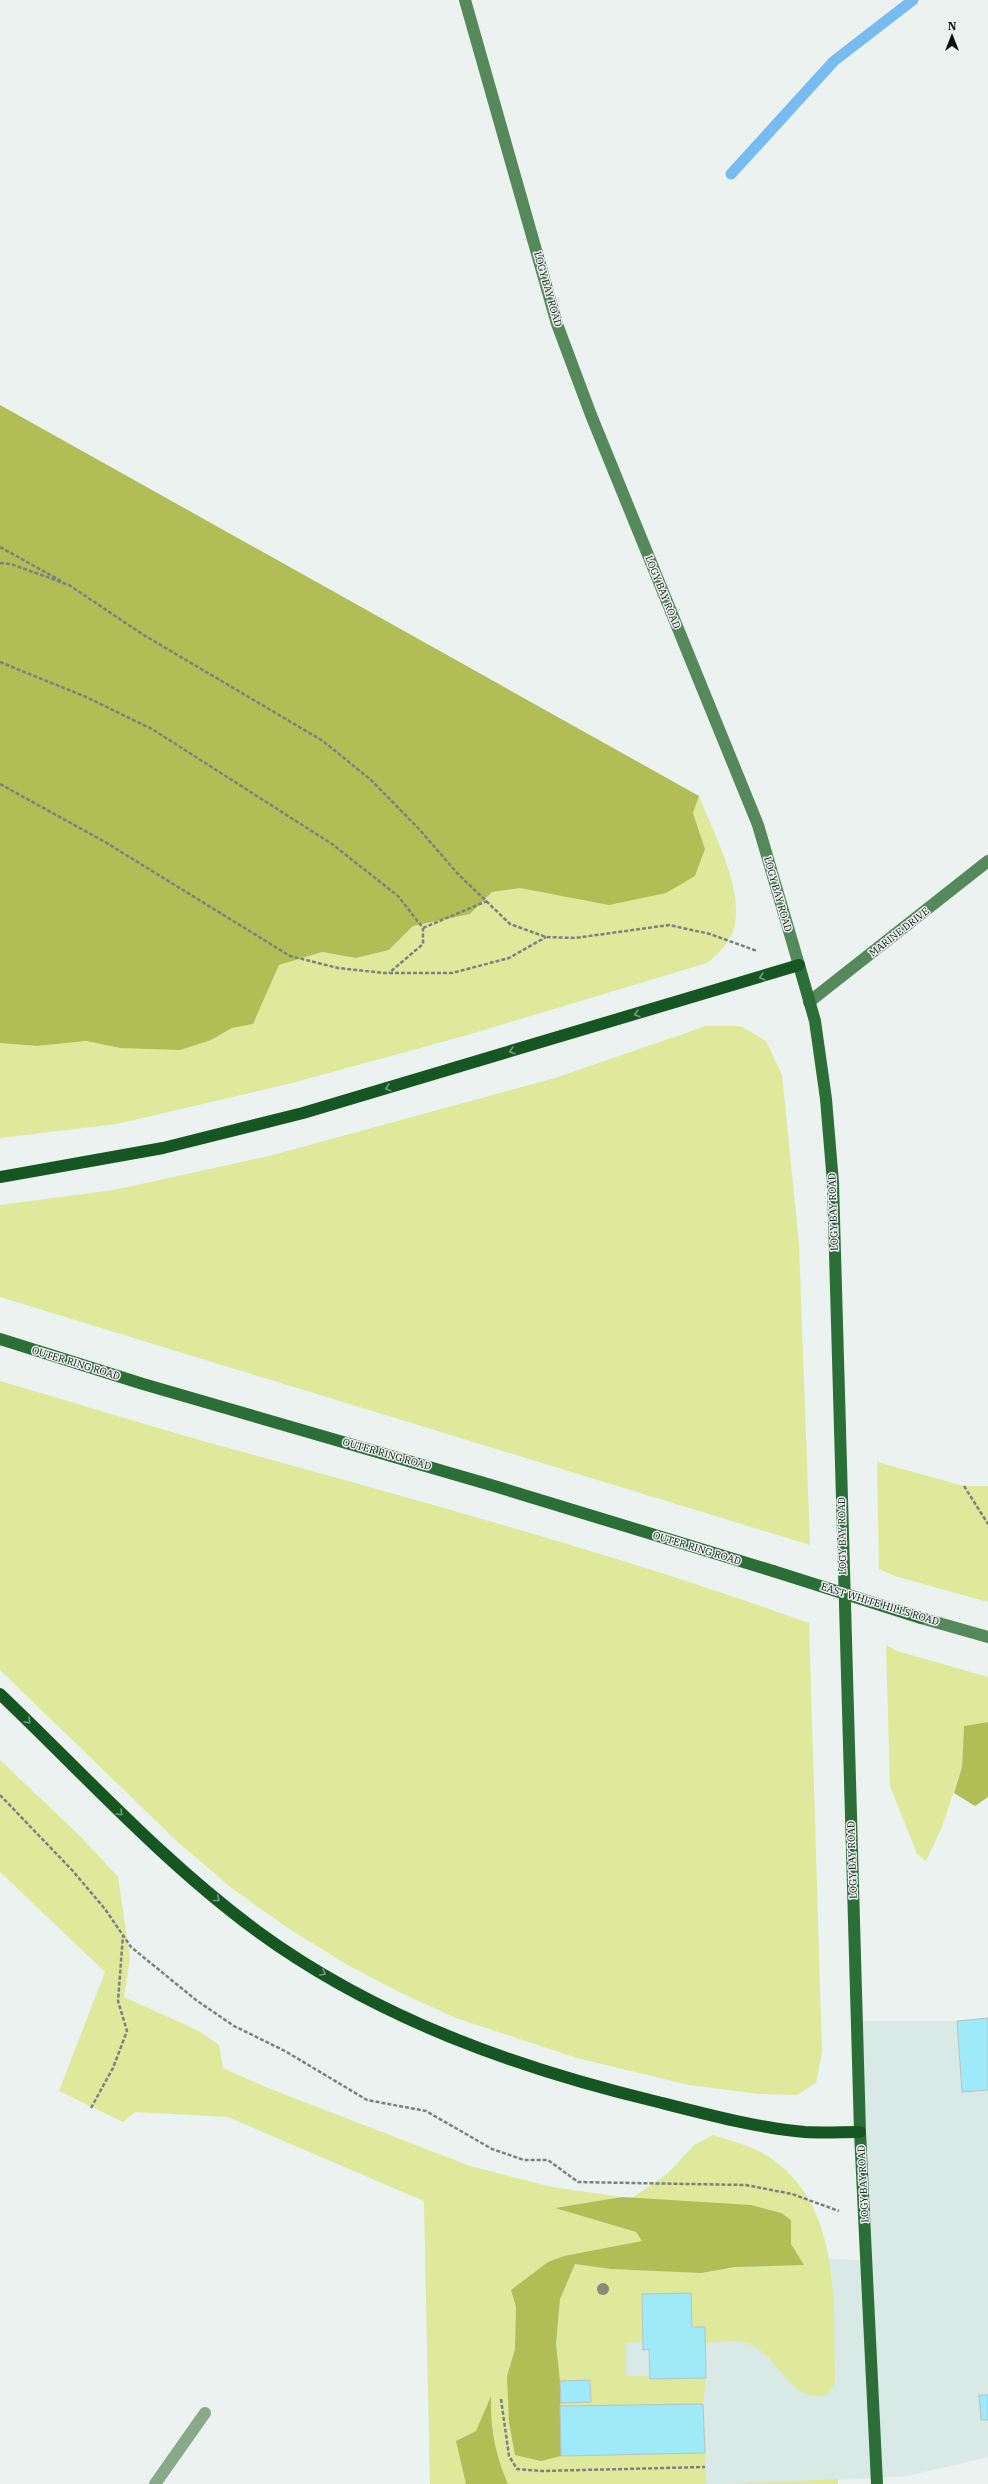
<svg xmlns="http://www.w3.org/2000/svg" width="988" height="2484" font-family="'IBM Plex Serif',serif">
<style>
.built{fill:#d9e9e5}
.green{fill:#dee99c}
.forest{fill:#b1bd55}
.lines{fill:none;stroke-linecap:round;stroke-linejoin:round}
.stream{stroke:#77bbf1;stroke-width:11}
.building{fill:#9eeaf9;stroke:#bac1c3}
.path{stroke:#7c8180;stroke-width:2.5;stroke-dasharray:4 2;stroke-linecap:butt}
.street{stroke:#88aa8b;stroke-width:12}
.secondary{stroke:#55885a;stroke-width:12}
.primary{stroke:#2b6e37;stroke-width:12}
.highway{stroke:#155623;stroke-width:12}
.primary-bridge{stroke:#2b6e37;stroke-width:12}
.tree{fill:#878c73}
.oneway{stroke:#759c7f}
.labels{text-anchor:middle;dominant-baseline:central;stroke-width:3;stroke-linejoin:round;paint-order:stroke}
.street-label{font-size:10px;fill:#0a0d0c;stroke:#ebf2f0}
</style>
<rect width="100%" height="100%" fill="#ebf2f0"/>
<path class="built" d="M988,2018v439l-81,19 -30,2 -150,6h-297l-6,-283 138,39 304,21 -9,-240h100z"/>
<path class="green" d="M699,796c14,36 43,89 36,128 -3,16 -16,30 -28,39l-243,73 -172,47 -175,41 -117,14v-95l37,3 49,-5 34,7 91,-8 21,-12 21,-4 26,-59 43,-13 34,6 33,-8 24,-24 57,-12 22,-22 28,-4 41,6 134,-18 10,-27 -12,-36z
M706,1026h34l26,15 16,34 17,169 11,301 -810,-248v-92l114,-15 155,-34 286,-78z
M0,1381c77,22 154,47 232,68 194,54 388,106 577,174l13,429 -6,31 -19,12 -38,-1 -70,-9 -112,-27 -121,-40 -57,-26 -53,-28 -58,-36 -55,-39 -53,-45 -180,-174z
M877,1462l87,24h24v116l-93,-26 -16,-7z
M886,1645l11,6 91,26v45l-24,4 -2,41 -20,60 -16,34 -9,-7 -27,-68z
M0,1760l81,77 37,40 12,81 -6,39 75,34 20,14 4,23 45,20 202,78 82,21 70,10 -66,11 80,24 7,9 -79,15 -16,6 -37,28 5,17 -1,42 -8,27 2,20 32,65 20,-5 144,-3 1,31h-198c-13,-29 -18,-56 -17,-87l-15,34 -20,10 10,43h-36l-6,-283 -196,-84 -93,-5 -12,10 -64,-31 46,-119 -105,-100z
M713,2135c15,5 32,9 46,16 84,45 74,150 76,230l-5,12c-37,17 -52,-39 -81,-49 -14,-5 -30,-2 -44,-1v-16h-13l-50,-33 1,48 -17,1v33h24v3l56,-1 -3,26 -143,2 1,-3 30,-1 -1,-22 -30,1 -4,-37 4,-45 15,-35 36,5 90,4 34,-6 68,-2 -12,-21v-24l-113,-18 -46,-4 35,-24 27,-29z
M838,2479v5h-112z"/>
<path class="forest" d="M0,405l699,391 -6,17 12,36 -10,27 -29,17 -57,12 -89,-17 -28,4 -22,22 -57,12 -24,24 -33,8 -34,-6 -43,13 -26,59 -21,4 -21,12 -31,10 -60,-2 -34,-7 -49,5 -37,-3z
M988,1722v75l-13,9 -21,-13 8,-26 2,-41z
M622,2197l129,8 30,8 10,7v24l13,21 -69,2 -34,6 -90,-4 -36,-5 -15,35 -4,45 4,37 1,75 -20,5 -26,-6 -6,-33 -2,-46 8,-27 1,-42 -5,-17 37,-28 16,-6 78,-15 -6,-9 -81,-24z
M491,2396c-1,31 4,59 17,88h-42l-10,-43 20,-10z"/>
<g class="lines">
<path class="stream" d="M731,174l103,-113 79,-61"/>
</g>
<path class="building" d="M988,2018v72l-26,2 -5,-71z
M691,2293l1,34h13l1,51 -56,1 -1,-30 -6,1 -1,-56z
M590,2380l1,22 -30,1 -1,-22z
M979,2395h9v25h-7z
M703,2404l2,49 -144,3 -1,-50z"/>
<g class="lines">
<path class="path" d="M0,547l63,35
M0,563l11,1 58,21 73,49 181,107 48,39 48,49 39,45 52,50 36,13 29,1 94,-13 41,9 47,17
M0,662l86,35 66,32 180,115 66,52 25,32v16l-34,29
M0,784l105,58 185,114 48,12 46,5h68l57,-15 37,-21
M423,928l64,-27
M964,1486l24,38
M0,1795l72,75 33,39 26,38 65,53 38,26 51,25 82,49 59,11 66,38 32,11h24l30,22 168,3 46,9 47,17
M91,2108l22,-40 14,-37 -9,-30 5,-66
M501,2399l8,57 8,13 25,2 163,-4"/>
<path class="street" d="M155,2484l50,-71"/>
<path class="secondary" d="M465,0l92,324 34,91 167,410 41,140
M809,1002l179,-141
M921,1618l67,19"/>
<path class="primary" d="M799,965l16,56 11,78 7,84 27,949 17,352
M0,1339l143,45 348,101 282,86"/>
<path class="highway" d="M0,1177l163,-29 140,-35 496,-148
M0,1694c84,80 162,167 257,237 119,87 259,137 401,171 47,12 100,26 147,30 18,1 37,0 55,0"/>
<path class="primary-bridge" d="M773,1571l148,47"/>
</g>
<circle class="tree" cx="603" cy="2289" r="6"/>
<defs><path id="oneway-chevron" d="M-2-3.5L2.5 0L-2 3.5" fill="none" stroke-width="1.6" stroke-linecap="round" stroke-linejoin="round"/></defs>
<g class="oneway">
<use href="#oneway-chevron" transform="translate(762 977) rotate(163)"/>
<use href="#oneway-chevron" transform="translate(637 1014) rotate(164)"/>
<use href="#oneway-chevron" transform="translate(512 1051) rotate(164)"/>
<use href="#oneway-chevron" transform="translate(388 1088) rotate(164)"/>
<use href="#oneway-chevron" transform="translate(28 1721) rotate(45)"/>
<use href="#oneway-chevron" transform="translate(120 1813) rotate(45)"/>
<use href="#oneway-chevron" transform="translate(217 1899) rotate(38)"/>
<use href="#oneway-chevron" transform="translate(323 1973) rotate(31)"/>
</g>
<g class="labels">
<g class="street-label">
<text transform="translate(548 289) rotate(74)">LOGY BAY ROAD</text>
<text transform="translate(663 592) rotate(68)">LOGY BAY ROAD</text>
<text transform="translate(778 894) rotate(74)">LOGY BAY ROAD</text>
<text transform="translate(899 932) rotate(-38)">MARINE DRIVE</text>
<text transform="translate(833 1212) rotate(-92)">LOGY BAY ROAD</text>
<text transform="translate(76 1363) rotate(17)">OUTER RING ROAD</text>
<text transform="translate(387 1454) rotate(16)">OUTER RING ROAD</text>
<text transform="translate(842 1536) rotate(-91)">LOGY BAY ROAD</text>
<text transform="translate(697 1548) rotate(17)">OUTER RING ROAD</text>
<text transform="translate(880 1604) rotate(17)">EAST WHITE HILLS ROAD</text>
<text transform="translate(852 1860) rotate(-92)">LOGY BAY ROAD</text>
<text transform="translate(863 2184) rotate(-93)">LOGY BAY ROAD</text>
</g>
</g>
<g transform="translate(952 36)" stroke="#ebf2f0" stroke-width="3" paint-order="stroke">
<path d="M0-3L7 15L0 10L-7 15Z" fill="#0a0d0c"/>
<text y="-6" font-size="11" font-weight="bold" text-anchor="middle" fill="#0a0d0c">N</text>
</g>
</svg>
